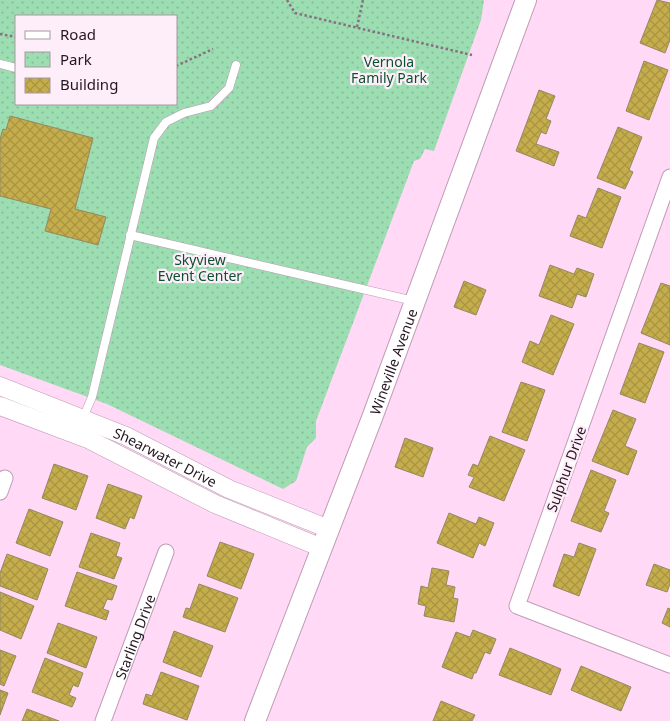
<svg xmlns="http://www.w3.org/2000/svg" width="670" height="721" font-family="'Noto Sans',sans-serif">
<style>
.park{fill:url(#park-dots);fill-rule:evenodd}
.building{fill:url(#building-cross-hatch);stroke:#938963}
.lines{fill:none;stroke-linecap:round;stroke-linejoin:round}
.service-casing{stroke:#c09cb6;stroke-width:9}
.minor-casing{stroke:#c09cb6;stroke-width:17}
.tertiary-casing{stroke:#c09cb6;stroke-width:19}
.secondary-casing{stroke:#c09cb6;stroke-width:22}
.path{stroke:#876e81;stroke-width:2.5;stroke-dasharray:2.5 2.5;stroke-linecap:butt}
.service{stroke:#fff;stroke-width:8}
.minor{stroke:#fff;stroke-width:15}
.tertiary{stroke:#fff;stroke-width:18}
.secondary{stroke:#fff;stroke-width:20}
.labels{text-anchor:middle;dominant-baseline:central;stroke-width:4.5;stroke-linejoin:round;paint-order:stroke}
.park-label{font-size:14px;fill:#0a522e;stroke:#feeef9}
.street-label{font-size:14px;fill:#241620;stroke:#feeef9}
</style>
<defs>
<pattern id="park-dots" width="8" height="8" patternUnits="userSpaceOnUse" patternTransform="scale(1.25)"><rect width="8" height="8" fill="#9cddb2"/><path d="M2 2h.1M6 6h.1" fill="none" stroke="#86bd99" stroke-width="1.8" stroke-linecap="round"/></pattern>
<pattern id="building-cross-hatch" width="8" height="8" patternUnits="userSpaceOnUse" patternTransform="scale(1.25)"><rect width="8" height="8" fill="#c5ad4c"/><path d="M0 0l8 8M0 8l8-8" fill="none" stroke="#a99442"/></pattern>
</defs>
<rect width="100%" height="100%" fill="#ffd9f5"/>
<path class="park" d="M0,0h484l-3,20 -47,131 -9,-2 -5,10 -6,2 -98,260v17l-9,9 -11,34 -13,8 -176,-85 -107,-39zM16,16h160v88h-160z"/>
<path class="building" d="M657,0l13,3v37l-5,13 -25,-10z
M644,61l24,9 -19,50 -23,-9z
M539,90l16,6 -9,23 5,2 -5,13 -5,-2 -5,12 23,8 -5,14 -38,-15z
M10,116l83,22 -18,71 31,8 -8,28 -53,-14 6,-22 -51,-13v-57l3,-10 3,1z
M618,127l24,10 -13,33 4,2 -8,17 -28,-11z
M598,188l23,9 -19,51 -32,-12 8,-21 8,3z
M550,265l24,9 3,-6 17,6 -8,23 -9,-3 -5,14 -33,-12z
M464,281l22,9 -10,25 -22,-8z
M661,283l9,3v59l-29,-12z
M551,315l23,9 -21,51 -31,-13 8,-21 9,4z
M639,343l25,9 -19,51 -25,-9z
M521,382l24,8 -18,51 -25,-9z
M613,410l23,9 -11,27 12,5 -9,24 -36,-14z
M490,436l35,14 -21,51 -35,-14 5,-10 -6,-2 5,-11 5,2z
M405,438l28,10 -10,29 -28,-10z
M54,464l34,12 -12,34 -34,-12z
M591,470l25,10 -12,31 5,2 -8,19 -30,-11z
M108,484l34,12 -8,23 -4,-2 -5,12 -29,-11z
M29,509l34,13 -13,34 -34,-13z
M449,513l27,11 3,-7 15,6 -9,23 -6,-3 -6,15 -36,-15z
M91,533l29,10 -4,13 6,2 -8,21 -35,-12z
M220,542l34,12 -13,35 -34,-13z
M579,543l17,6 -17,47 -26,-10 11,-32 10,3z
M7,554l41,15 -11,31 -37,-14v-13z
M654,564l16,6v14l-3,8 -21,-7z
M432,568l17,3 -3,14 9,2 -2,11 5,1 -4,23 -30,-6 2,-10 -8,-2 3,-18 7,2z
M77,572l40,14 -5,14 -5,-1 -4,10 6,2 -3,9 -41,-14z
M199,584l39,14 -13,34 -42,-15 3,-9 4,1z
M0,592l34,14 -13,33 -21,-9z
M668,608l2,1v18l-8,-4z
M58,623l39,14 -11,31 -39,-15z
M473,630l23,9 -6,15 -5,-2 -9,21h-2l-2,6 -30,-12 14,-35 14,5z
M174,631l39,15 -12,31 -38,-15z
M510,648l51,21 -10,26 -52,-20z
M0,650l16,6 -12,30 -4,-2z
M45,658l38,15 -5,14 -5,-2 -4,10 7,3 -4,9 -40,-15z
M581,666l50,21 -10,24 -50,-21z
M161,672l38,14 -12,34 -44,-16 3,-10 6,2z
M0,690l8,3 -8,22z
M441,701l34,14 -3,6h-39z
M27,709l32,12h-37z"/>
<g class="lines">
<defs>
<path id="service" d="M0,64l16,4
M130,235l284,66
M83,418l9,-21 62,-259 12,-16 18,-9 27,-7 18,-18 7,-23"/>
<g id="minor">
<path d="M670,177l-153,429 153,59"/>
<path d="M0,492l5,-14"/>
<path id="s1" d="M103,721l63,-169"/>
</g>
<g id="tertiary">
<path id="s2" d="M0,386l126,50 103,53 100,40"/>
<path d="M0,406l88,33 127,65 107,44"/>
</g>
<g id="secondary">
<path id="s3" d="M255,721l117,-303 154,-418"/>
</g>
</defs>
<use href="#service" class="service-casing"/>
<use href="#minor" class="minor-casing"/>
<use href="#tertiary" class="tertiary-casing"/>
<use href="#secondary" class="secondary-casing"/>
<path class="path" d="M287,0l8,13 177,42
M357,27l6,-27
M0,34l16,3
M176,66l37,-17"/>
<use href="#service" class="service"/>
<use href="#minor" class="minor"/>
<use href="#tertiary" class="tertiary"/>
<use href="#secondary" class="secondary"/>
</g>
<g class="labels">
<g class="park-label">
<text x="389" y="61">Vernola<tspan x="389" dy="16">Family Park</tspan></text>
<text x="200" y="259">Skyview<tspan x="200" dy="16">Event Center</tspan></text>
</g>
<g class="street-label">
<text stroke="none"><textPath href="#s3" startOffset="385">Wineville Avenue</textPath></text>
<text stroke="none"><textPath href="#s2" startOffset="180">Shearwater Drive</textPath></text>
<text transform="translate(566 469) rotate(-70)">Sulphur Drive</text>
<text stroke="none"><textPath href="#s1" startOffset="90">Starling Drive</textPath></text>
</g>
</g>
<rect x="15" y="15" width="162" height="90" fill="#feeef9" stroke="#a798a2"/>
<rect x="25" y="31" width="25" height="8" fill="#ffffff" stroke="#a798a2"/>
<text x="60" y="40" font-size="15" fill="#241620">Road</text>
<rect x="25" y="52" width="25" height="15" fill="url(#park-dots)" stroke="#a798a2"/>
<text x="60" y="65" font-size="15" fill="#241620">Park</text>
<rect x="25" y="78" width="25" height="15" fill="url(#building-cross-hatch)" stroke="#a798a2"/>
<text x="60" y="90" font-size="15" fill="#241620">Building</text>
</svg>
